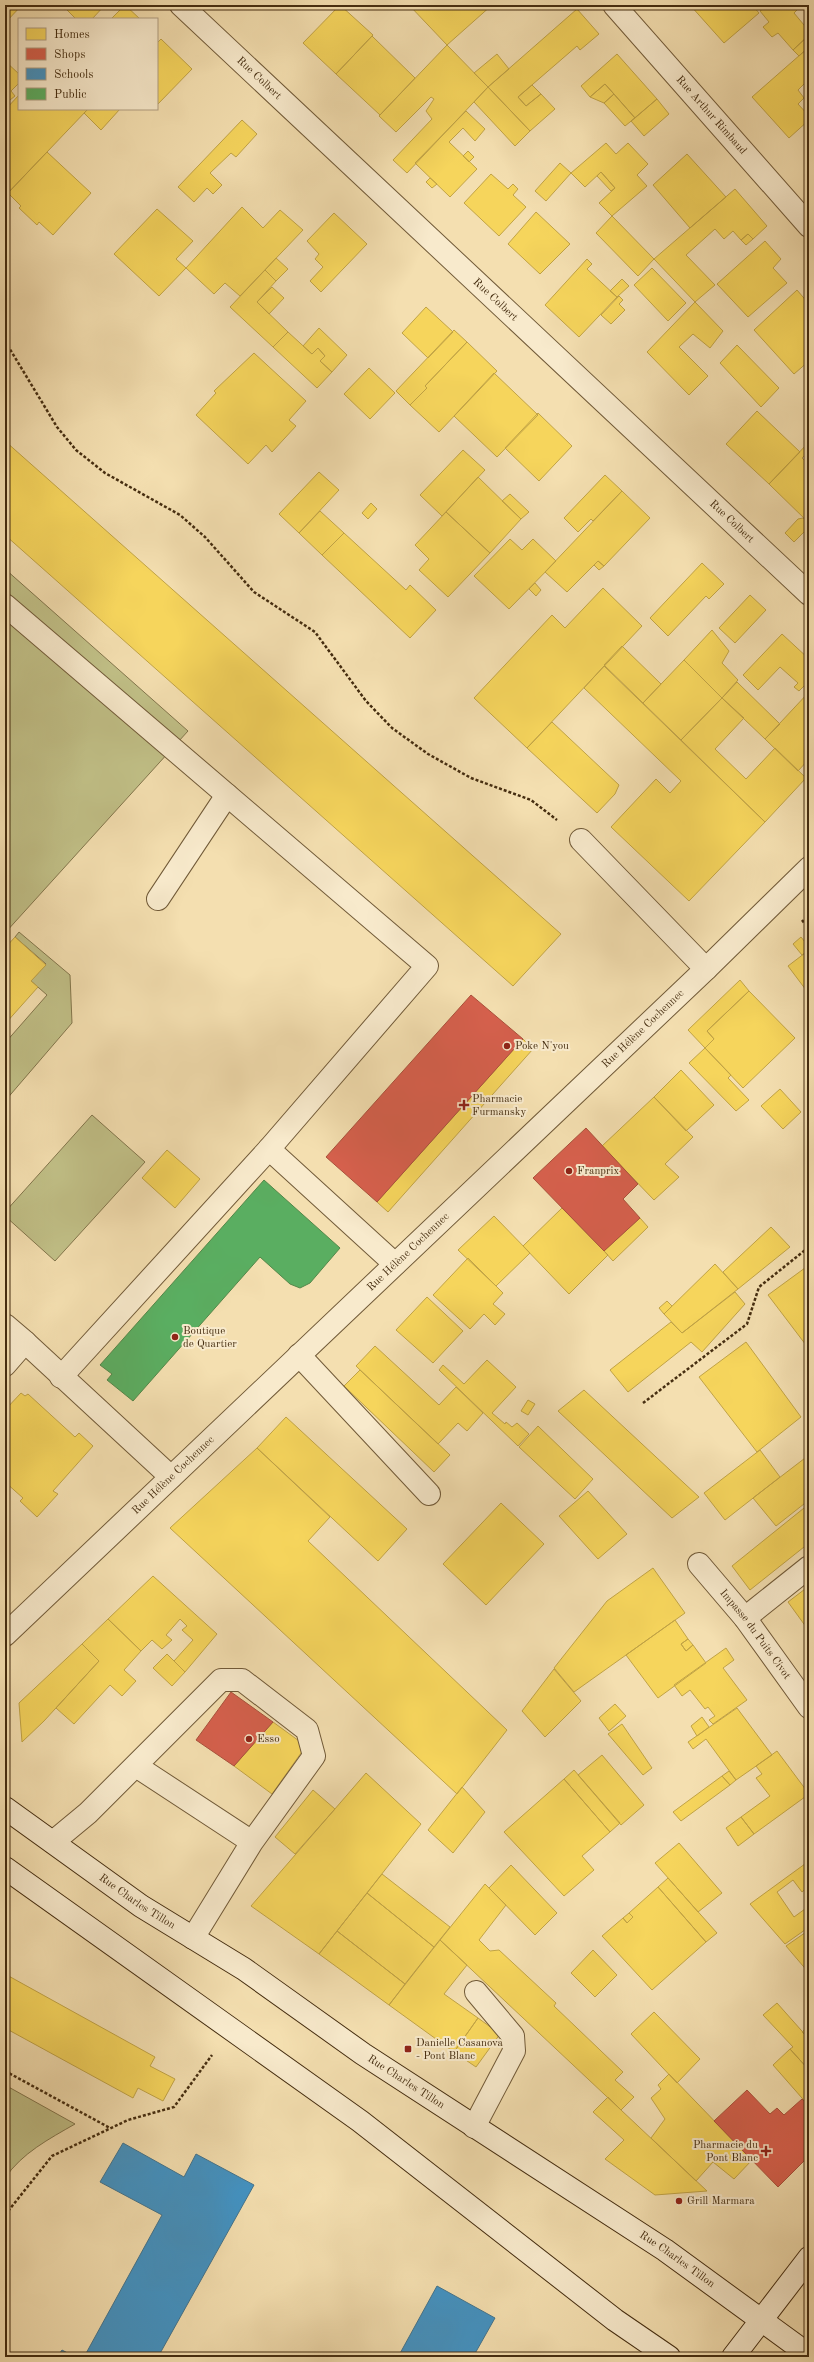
<svg xmlns="http://www.w3.org/2000/svg" width="814" height="2362" font-family="'Old Standard TT',serif">
<style>
.green{fill:#c1c087;stroke:#83764c}
.homes{fill:#f6d55c;stroke:#c1a345}
.shops{fill:#d6604d;stroke:#aa513b}
.schools{fill:#4393c3;stroke:#44748d}
.public{fill:#5aae61;stroke:#548749}
.lines{fill:none;stroke-linecap:round;stroke-linejoin:round}
.lane-casing{stroke:#715a38;stroke-width:24}
.street-casing{stroke:#715a38;stroke-width:24}
.secondary-casing{stroke:#452d10;stroke-width:24}
.path{stroke:#452d10;stroke-width:2.5;stroke-dasharray:3 2;stroke-linecap:butt}
.lane{stroke:#f8eacc;stroke-width:22}
.street{stroke:#f8eacc;stroke-width:22}
.secondary{stroke:#f8eacc;stroke-width:22}
.poi-dot{fill:#8f2418;stroke:#f8eacc;stroke-width:1.5}
.labels{text-anchor:middle;dominant-baseline:central;stroke-width:4;stroke-linejoin:round;paint-order:stroke}
.street-label{font-size:11px;fill:#452d10;stroke:#f8eacc}
.poi-label{font-size:11px;fill:#452d10;stroke:#f8eacc;text-anchor:start}
</style>
<rect width="100%" height="100%" fill="#f4dfb0"/>
<filter id="stains"><feTurbulence type="fractalNoise" baseFrequency=".005" numOctaves="4"/><feColorMatrix values="0 0 0 0 .2 0 0 0 0 .09 0 0 0 0 .02 0 0 0 .5 -.17"/></filter>
<radialGradient id="worn" r=".72"><stop offset=".6" stop-color="#630" stop-opacity="0"/><stop offset="1" stop-color="#630" stop-opacity=".3"/></radialGradient>
<path class="green" d="M5,569l183,162 -183,202z
M19,932l51,43 2,48 -67,78v-58l42,-48 -16,-14 15,-17 -31,-27z
M92,1115l53,47 -90,99 -50,-45v-4z
M5,2085l70,39c-26,15 -53,29 -70,54z"/>
<path class="homes" d="M5,5h17l-17,18z
M66,5h39l-13,14h-16l-12,-12z
M125,5l15,14h-29z
M340,5l33,30 -37,39 -33,-31z
M409,5h83l-45,40z
M690,5h62l7,8 -35,30z
M768,5h34l-8,8 15,18v4l-16,15 -15,-17 -6,4 -9,-10 6,-5 -9,-11z
M577,9l22,25 -19,16 -3,-4 -59,51 8,9 15,-12 14,15 -25,22 -42,-44z
M809,35v12l-10,9 -6,-6z
M372,36l43,42 -35,37 -44,-41z
M161,39l31,30 -35,36v-62z
M447,45l41,42 -81,86 -14,-13 39,-41 -6,-8 8,-12 -3,-2 -35,35 -17,-16z
M809,47v32l-11,11 6,8 -6,6 11,12v4l-20,18 -37,-41z
M497,54l12,15 -21,18 -14,-14z
M617,54l40,45 -22,19 -30,-34 -15,13 -9,-11z
M5,61l14,13v9l-8,8 4,5 -5,4 -5,-4z
M605,84l9,10 -10,9 -14,-6z
M532,85l9,9 -15,12 -8,-9z
M488,87l42,44 -15,15 -41,-44z
M614,94l21,24 -10,8 -21,-23z
M19,95v14h69l-83,87v-86z
M657,99l12,15 -25,22 -13,-15z
M88,109h32l-19,21 -17,-17z
M466,111l19,18 -10,12 -12,-13 -14,14 28,27 -27,28 -35,-34z
M242,120l15,14 -21,23 -5,-4 -21,20 12,12 -9,9 -6,-6 -13,14 -16,-15z
M606,143l10,11 12,-11 20,21 -11,11 10,11 -35,30 -13,-13 16,-15 -14,-16 -16,15 -14,-14z
M468,151l6,6 -5,5 -6,-6z
M47,152l44,41 -38,42 -14,-13 -2,3 -18,-17 2,-2 -13,-13z
M687,154l39,43 -36,31 -37,-43z
M560,163l11,10 -25,28 -11,-10z
M601,172l14,16 -4,3 -14,-15z
M491,174l17,15 5,-5 5,5 -5,6 13,12 -27,29 -35,-33z
M430,178l7,6 -5,4 -6,-6z
M735,189l32,37 -14,13 -5,-5 -7,6 -8,-9 -9,8 -9,-10 -29,26 29,30 -20,17 -41,-43z
M242,207l21,21 17,-18 23,20 -63,66 -15,-13 -11,11 -28,-26z
M157,209l36,32 -17,18 10,9 -27,28 -45,-42z
M536,212l34,32 -30,30 -32,-30z
M334,213l33,31 -46,48 -11,-11 13,-14 -8,-8 4,-5 -12,-13z
M612,216l42,43 -16,17 -42,-43z
M748,234l5,5 -7,6 -5,-5z
M765,241l16,18 -8,9 14,15 -39,34 -31,-33z
M276,258l12,11 -12,12 -11,-11z
M587,259l5,5 -5,5 30,28 -38,40 -34,-32z
M652,268l34,35 -18,18 -34,-36z
M265,270l11,11 -19,21 31,30 -15,15 -43,-40z
M622,279l7,7 -12,11 -7,-6z
M272,287l12,11 -15,16 -12,-12z
M797,290l12,14v57l-15,13 -40,-44z
M619,296l4,4 -4,4 6,6 -14,14 -10,-9z
M695,302l28,29 -13,17 -17,-14 -14,13 29,29 -19,19 -42,-43z
M426,307l27,25 -25,26 -26,-25z
M319,328l28,27 -15,17 -12,-11 5,-5 -7,-8 -6,6 -9,-8z
M454,330l13,12 -42,44 2,2 -17,17 -14,-14z
M288,332l24,22 6,-6 7,8 -5,5 12,11 -15,16 -44,-41z
M467,342l30,29 -58,61 -29,-27 17,-17 -2,-2z
M737,345l42,43 -18,19 -41,-44z
M254,353l52,48 -17,19 7,6 -24,26 -6,-7 -18,19 -52,-49 20,-22 -2,-2z
M369,368l26,25 -25,26 -26,-25z
M494,373l44,42 -41,42 -43,-41z
M757,411l43,41 -31,32 -43,-40z
M538,413l34,33 -33,35 -34,-33z
M5,441l556,493 -48,52 -508,-451z
M809,442v9l-7,7 7,7v58l-40,-39z
M463,450l22,20 -43,46 -22,-21z
M319,472l20,18 -40,43 -20,-19z
M605,475l17,16 -29,30 -2,-2 -13,13 -14,-14z
M478,477l43,42 -31,34 -44,-41z
M622,491l28,27 -46,48 -6,-5 -31,31 -22,-20z
M510,494l19,18 -8,7 -19,-18z
M371,503l6,6 -9,10 -6,-6z
M320,511l24,22 -22,22 -23,-22z
M446,512l44,41 -42,44 -29,-27 10,-11 -14,-14z
M803,518l6,5v4l-15,15 -9,-9 13,-14z
M344,533l62,57 4,-5 26,25 -26,28 -88,-83z
M510,539l12,11 11,-11 23,22 -47,48 -35,-33z
M598,561l6,5 -5,4 -5,-5z
M702,563l22,21 -15,15 -3,-3 -38,40 -18,-18z
M535,583l6,7 -5,6 -7,-7z
M603,588l39,38 -115,122 -53,-50 78,-83 13,13z
M750,595l16,15 -31,33 -16,-15z
M712,630l17,21 -7,12 16,17 -16,18 -38,-38z
M782,634l27,25v22l-10,10 -5,-4 4,-4 -18,-16 -22,23 -15,-15z
M622,646l39,38 -18,19 -39,-38z
M684,660l38,38 -41,42 -38,-37z
M604,666l161,156 -76,79 -78,-74 45,-48 14,14 11,-12 -97,-93z
M737,682l43,42 -15,15 -43,-41z
M809,692v67l-11,12 -33,-32z
M722,698l22,20 -29,31 31,30 29,-31 31,30 -41,44 -84,-82z
M552,722l67,63 -4,9 -18,19 -70,-65z
M15,937l31,28 -15,16 7,6 -33,37v-76z
M801,937l8,10v3l-7,5 -9,-11z
M809,950v44l-21,-28z
M740,980l9,11 -42,40 7,8 -9,9 -17,-18z
M749,991l46,47 -52,50 -38,-40 9,-9 -7,-8z
M523,1039l10,10 -145,163 -11,-10z
M705,1048l26,27 -3,3 21,22 -13,11 -47,-48z
M681,1070l33,35 -28,26 -32,-34z
M780,1089l21,23 -18,17 -22,-23z
M654,1097l39,40 -28,27 14,13 -25,23 -52,-54z
M167,1150l33,29 -25,29 -33,-30z
M562,1208l46,47 -39,39 -46,-48z
M494,1216l36,37 -34,33 -38,-36z
M640,1218l8,9 -35,34 -9,-10z
M771,1227l19,20 -52,42 -15,-17z
M468,1258l35,35 -10,11 12,10 -10,11 -11,-11 -14,15 -37,-34z
M715,1264l23,25 -56,44 -18,-19z
M809,1265v84l-41,-54z
M735,1292l10,12 -43,48 -11,-10 -63,50 -18,-22 61,-48 11,11z
M427,1297l36,34 -30,32 -37,-33z
M667,1301l5,5 -8,8 -5,-6z
M746,1342l55,75 -44,35 -58,-75z
M375,1346l64,59 17,-18 27,26 -16,18 -9,-8 -20,21 -82,-78z
M487,1360l29,27 -24,26 13,11 1,-2 6,5 5,-4 12,11 -11,12 -79,-76 4,-5 21,19z
M360,1370l90,85 -16,17 -90,-86z
M584,1390l115,107 -27,21 -114,-107z
M21,1393l4,3 3,-2 47,43 4,-4 14,13 -40,45 5,3 -21,23 -17,-16 3,-3 -18,-16v-72z
M528,1400l7,4 -7,11 -7,-4z
M286,1417l121,112 -29,32 -121,-113z
M538,1426l55,53 -18,20 -56,-52z
M257,1448l73,69 -22,24 199,189 -50,64 -287,-266z
M760,1450l20,27 -55,43 -21,-27z
M809,1455v45l-33,26 -23,-28z
M588,1491l39,43 -29,25 -39,-43z
M501,1503l43,41 -58,61 -43,-41z
M809,1504v39l-59,47 -18,-24z
M653,1568l32,45 -111,79 -20,-24 53,-67z
M153,1576l64,58 -32,38 -11,-11 19,-21 -11,-10 5,-4 -7,-7 -14,16 6,5 -10,9 -10,-9 -11,11 -33,-32z
M809,1586v45l-21,-29z
M108,1619l33,32 -17,19 12,11 -14,15 -12,-11 -36,39 -18,-16 43,-47 -17,-17z
M675,1620l13,19 -7,5 5,7 7,-6 13,18 -48,35 -32,-43z
M688,1639l5,6 -7,6 -5,-7z
M82,1644l17,17 -55,60 -22,21 -3,-39z
M726,1648l8,12 -11,8 24,32 -34,24 -4,-4 6,-4 -7,-9 -3,2 -15,-19 -8,6 -8,-11z
M167,1654l18,18 -13,14 -19,-18z
M554,1669l27,32 -36,36 -23,-26z
M615,1704l11,12 -17,15 -10,-13z
M737,1708l35,47 -36,25 -30,-41 -13,10 -5,-7z
M702,1717l7,10 -12,9 -6,-10z
M273,1722l33,24 -34,48 -38,-28z
M622,1724l30,44 -9,7 -35,-41z
M777,1751l32,43 -55,40 -13,-17 29,-21 -14,-18 6,-4 -6,-8z
M602,1755l42,50 -23,20 -43,-50z
M574,1770l46,53 -10,9 -46,-53z
M729,1771l7,9 -6,5 -8,-9z
M366,1773l55,51 -102,130 -68,-48z
M722,1776l8,9 -49,36 -8,-9z
M564,1779l46,53 -28,24 12,14 -30,26 -60,-64z
M462,1787l23,25 -32,41 -25,-23z
M313,1790l22,19 -40,45 -20,-17z
M741,1817l13,17 -16,12 -12,-18z
M679,1843l43,50 -24,19 -43,-49z
M809,1861v25l-7,6 -9,-12 -16,12 17,25 15,-11v21l-24,17 -35,-40z
M511,1865l46,48 -22,22 -46,-47z
M382,1874l68,53 -16,20 -67,-54z
M668,1878l49,55 -11,9 -48,-55z
M485,1884l21,21 -27,35 11,11 9,-1 57,53 -2,3 69,66 -8,8 19,17 -13,13 -181,-170z
M658,1887l48,55 -54,48 -50,-54 21,-18 4,5 6,-6 -4,-4z
M367,1893l67,54 -29,37 -68,-53z
M629,1913l4,4 -6,6 -4,-5z
M809,1930v27l-3,3 3,5v8l-23,-27z
M337,1931l68,53 -16,21 -70,-51z
M440,1940l27,25 -23,29 34,24 -24,34 -65,-47z
M593,1950l24,25 -22,22 -24,-24z
M5,1974l150,83 -5,9 25,13 -12,22 -25,-13 -5,10 -128,-70z
M777,2003l32,36v31l-19,-21 3,-2 -30,-32z
M654,2012l46,47 -23,24 -46,-49z
M478,2018l22,16 -24,33 -22,-15z
M809,2026v13l-7,-7z
M790,2049l19,21v36l-36,-41z
M669,2074l83,86 -18,19 -21,-17 -17,19 -45,-43 14,-19 -14,-21 10,-9 -3,-4z
M608,2097l13,13 86,81 -52,4 -50,-36 19,-19 -31,-28z"/>
<path class="shops" d="M471,995l52,44 -146,163 -51,-45z
M586,1128l52,56 -15,15 17,19 -36,33 -71,-73z
M231,1692l42,30 -39,44 -38,-26z
M747,2090l23,24 7,-6 7,7 18,-16 7,7v50l-31,31 -64,-66z"/>
<path class="schools" d="M123,2143l61,34 12,-23 58,31 -96,172h-74l78,-142 -62,-33z
M437,2286l58,32 -22,39h-75z
M62,2350l13,7h-18z"/>
<path class="public" d="M264,1180l76,68 -30,35 -10,5 -10,-4 -30,-27 -127,144 -26,-21 5,-6 -12,-9z"/>
<g class="lines">
<defs>
<path id="lane" d="M581,840l125,129
M299,1355l130,139
M5,1365l20,-23 146,135
M745,1618l64,-51
M136,1766l116,76
M53,1842l35,-29 133,-133h21l65,50 7,26 -62,86 -59,96
M474,2127l40,-76 -1,-15 -37,-44"/>
<g id="street">
<path id="s1" d="M181,5l628,589"/>
<path id="s2" d="M614,5l195,221"/>
<path d="M5,605l422,361 -158,183 126,115"/>
<path d="M158,899l69,-104"/>
<path d="M5,1325l20,17"/>
<path d="M61,1377l208,-228"/>
<path id="s3" d="M699,1564l46,54 64,89"/>
<path id="s4" d="M5,1635l701,-666 103,-101"/>
</g>
<g id="secondary">
<path id="s5" d="M5,1808l136,98 103,63 119,85 302,196 144,105"/>
<path d="M5,1868l355,253 255,199 54,37"/>
<path d="M733,2357l76,-99"/>
</g>
</defs>
<use href="#lane" class="lane-casing"/>
<use href="#street" class="street-casing"/>
<use href="#secondary" class="secondary-casing"/>
<path class="path" d="M5,341l52,86 19,23 29,23 75,42 25,22 49,55 61,40 51,69 26,27 36,26 43,24 60,22 26,20
M802,920l7,9
M643,1403l104,-79 12,-37 50,-40
M5,2071l105,57
M5,2215l47,-59 76,-36 46,-13 38,-52"/>
<use href="#lane" class="lane"/>
<use href="#street" class="street"/>
<use href="#secondary" class="secondary"/>
</g>
<g class="poi-dot">
<circle cx="507" cy="1046" r="4"/>
<path d="M462 1099h4v4h4v4h-4v4h-4v-4h-4v-4h4z"/>
<circle cx="569" cy="1171" r="4"/>
<circle cx="175" cy="1337" r="4"/>
<circle cx="249" cy="1739" r="4"/>
<rect x="404" y="2045" width="8" height="8" rx="2"/>
<path d="M764 2145h4v4h4v4h-4v4h-4v-4h-4v-4h4z"/>
<circle cx="679" cy="2201" r="4"/>
</g>
<g class="labels">
<g class="street-label">
<text stroke="none"><textPath href="#s1" startOffset="107">Rue Colbert</textPath></text>
<text stroke="none"><textPath href="#s2" startOffset="147">Rue Arthur Rimbaud</textPath></text>
<text stroke="none"><textPath href="#s1" startOffset="431">Rue Colbert</textPath></text>
<text stroke="none"><textPath href="#s1" startOffset="755">Rue Colbert</textPath></text>
<text stroke="none"><textPath href="#s4" startOffset="880">Rue Hélène Cochennec</textPath></text>
<text stroke="none"><textPath href="#s4" startOffset="556">Rue Hélène Cochennec</textPath></text>
<text stroke="none"><textPath href="#s4" startOffset="232">Rue Hélène Cochennec</textPath></text>
<text stroke="none"><textPath href="#s3" startOffset="90">Impasse du Puits Civot</textPath></text>
<text stroke="none"><textPath href="#s5" startOffset="162">Rue Charles Tillon</textPath></text>
<text stroke="none"><textPath href="#s5" startOffset="486">Rue Charles Tillon</textPath></text>
<text stroke="none"><textPath href="#s5" startOffset="810">Rue Charles Tillon</textPath></text>
</g>
<g class="poi-label">
<text x="515" y="1046">Poke N'you</text>
<text x="472" y="1099">Pharmacie<tspan x="472" dy="13">Furmansky</tspan></text>
<text x="577" y="1171">Franprix</text>
<text x="183" y="1331">Boutique<tspan x="183" dy="13">de Quartier</tspan></text>
<text x="257" y="1739">Esso</text>
<text x="416" y="2043">Danielle Casanova<tspan x="416" dy="13">- Pont Blanc</tspan></text>
<text x="758" y="2145" text-anchor="end">Pharmacie du<tspan x="758" dy="13">Pont Blanc</tspan></text>
<text x="687" y="2201">Grill Marmara</text>
</g>
</g>
<rect width="814" height="2362" fill="none" stroke="#f4dfb0" stroke-width="20"/>
<rect x="6" y="6" width="802" height="2350" fill="none" stroke="#452d10" stroke-width="2"/>
<rect x="10" y="10" width="794" height="2342" fill="none" stroke="#452d10"/>
<rect x="18" y="18" width="140" height="92" fill="#f8eacc" stroke="#b09e81"/>
<rect x="26" y="28" width="20" height="12" fill="#f6d55c" stroke="#b09e81"/>
<text x="54" y="38" font-size="12" fill="#452d10">Homes</text>
<rect x="26" y="48" width="20" height="12" fill="#d6604d" stroke="#b09e81"/>
<text x="54" y="58" font-size="12" fill="#452d10">Shops</text>
<rect x="26" y="68" width="20" height="12" fill="#4393c3" stroke="#b09e81"/>
<text x="54" y="78" font-size="12" fill="#452d10">Schools</text>
<rect x="26" y="88" width="20" height="12" fill="#5aae61" stroke="#b09e81"/>
<text x="54" y="98" font-size="12" fill="#452d10">Public</text>
<rect width="100%" height="100%" filter="url(#stains)"/>
<rect width="100%" height="100%" fill="url(#worn)"/>
</svg>
